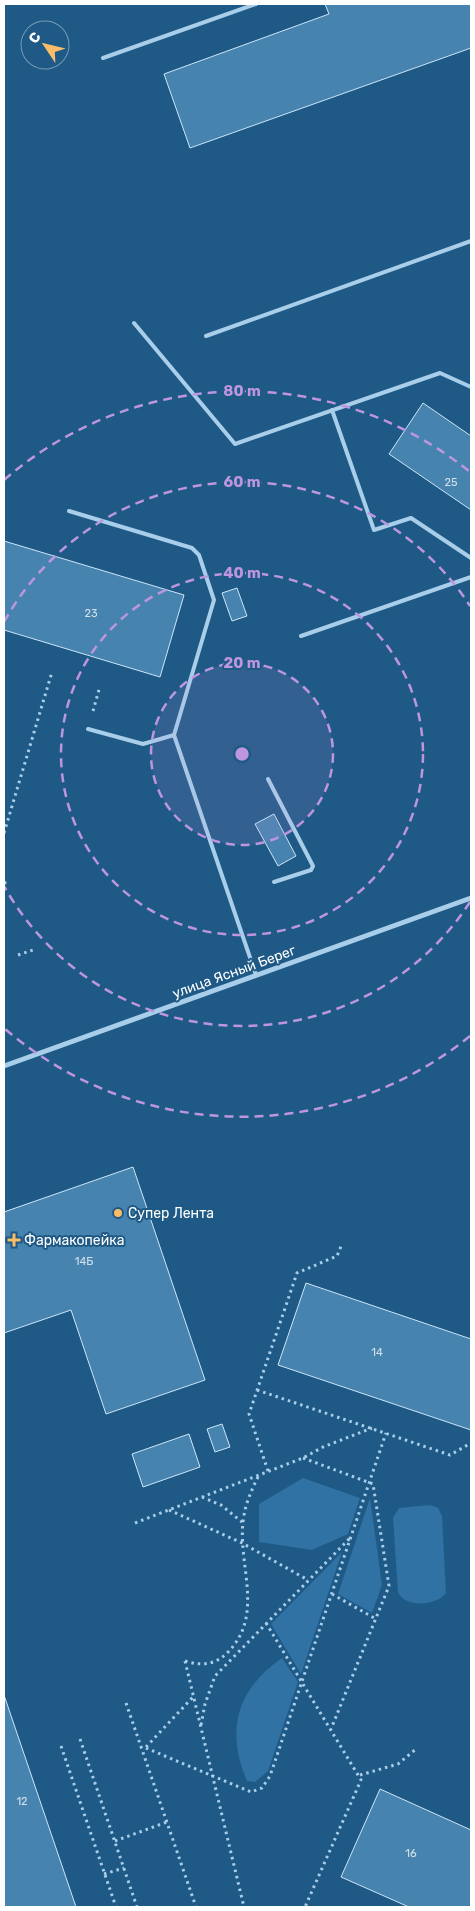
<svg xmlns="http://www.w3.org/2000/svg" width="475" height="1911" font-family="Rubik,sans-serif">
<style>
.green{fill:#3072a3}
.building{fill:#4783af;stroke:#cde6f8}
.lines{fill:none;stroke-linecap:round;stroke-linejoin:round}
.path{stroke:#a8ceea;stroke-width:3;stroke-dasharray:2.5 4;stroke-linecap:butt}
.lane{stroke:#a8ceea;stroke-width:4}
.street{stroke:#a8ceea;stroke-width:5}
.ring{fill:none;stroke:#bd96df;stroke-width:2.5;stroke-dasharray:9 6}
.poi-dot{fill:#f9bc68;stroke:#1f5986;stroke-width:2}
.labels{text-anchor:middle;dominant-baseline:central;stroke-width:4;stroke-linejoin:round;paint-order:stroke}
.number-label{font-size:11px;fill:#d1e0eb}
.street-label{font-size:14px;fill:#fff;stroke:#1f5986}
.poi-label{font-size:14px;fill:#fff;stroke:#1f5986;text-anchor:start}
.centre{fill:#bd96df;stroke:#1f5986;stroke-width:2.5}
.ring-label{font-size:15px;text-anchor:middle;font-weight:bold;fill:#bd96df;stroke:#1f5986;stroke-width:4;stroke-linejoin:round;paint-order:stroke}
</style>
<rect width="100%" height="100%" fill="#1f5986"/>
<path class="green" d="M303,1478l57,20 -12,36 -36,16 -53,-8v-38z
M370,1498l12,87 -10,28 -34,-19z
M430,1505l8,3 4,8 4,77c-9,13 -42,15 -48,-1l-5,-74 6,-10z
M342,1552l-41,122 -30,-50z
M282,1658l16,24 -30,89 -13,11 -8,-1c-22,-51 -10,-92 35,-123z"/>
<path class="building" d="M325,4h146v44l-281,100 -26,-74 165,-60z
M423,403l48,33v74l-82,-56z
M4,541l180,54 -24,82 -156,-47z
M237,588l10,28 -15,5 -10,-28z
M274,814l22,42 -18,10 -23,-42z
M133,1167l72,213 -99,34 -35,-104 -67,23v-121z
M306,1283l165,56v91l-193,-65z
M222,1424l8,23 -15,5 -8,-23z
M189,1434l11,33 -57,20 -11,-33z
M4,1695l72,212h-72z
M380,1789l91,41v77h-62l-68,-30z"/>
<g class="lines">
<path class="path" d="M93,711l7,-25
M4,833l48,-161
M4,883l5,-1
M18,955l15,-5
M257,1390l193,65 21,-12
M303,1458l70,26 16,102 -58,143
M268,1471l-19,-57 48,-141 40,-17 5,-12
M202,1497l19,8 21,17
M169,1510l73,33 66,37
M135,1523l168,-65 20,-11 49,-19
M332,1594l44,25
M266,1623l95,157 -56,127
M185,1661l59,246
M185,1661c16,5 30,4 42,-8 38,-37 11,-87 16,-131 2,-18 8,-31 16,-47
M126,1703l70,204
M201,1725l4,-21 10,-28 136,-139
M80,1739l57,168
M61,1746l55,161
M146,1747l47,-50
M146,1748l105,44 11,-4 8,-12 116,-343
M360,1775l38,-11 18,-15
M115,1841l52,-19
M104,1874l20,-6"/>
<path class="lane" d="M103,58l153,-54
M134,323l101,121 205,-71 31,14
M206,336l265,-95
M332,410l42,120 37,-12 60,40
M69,511l123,37 7,7 15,45 -40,135
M301,636l170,-59
M88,729l55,15 31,-9 82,240
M268,779l45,87 -2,4 -37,12"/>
<path class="street" d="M4,1066l467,-168"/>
</g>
<circle cx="242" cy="754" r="91" fill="#bd96df" fill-opacity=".12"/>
<g class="ring">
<circle cx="242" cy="754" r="91"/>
<circle cx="242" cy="754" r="181"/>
<path d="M470 902A272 272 0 0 1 4 886M4 622A272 272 0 0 1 470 606"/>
<path d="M470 1036A363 363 0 0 1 4 1028M4 480A363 363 0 0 1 470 472"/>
</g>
<g class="poi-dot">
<circle cx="118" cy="1213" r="5"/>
<path d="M11.5 1232.5h5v5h5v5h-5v5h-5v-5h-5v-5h5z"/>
</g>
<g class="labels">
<g class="number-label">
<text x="451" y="482">25</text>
<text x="91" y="613">23</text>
<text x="84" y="1261">14Б</text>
<text x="377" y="1352">14</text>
<text x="22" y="1801">12</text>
<text x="411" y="1853">16</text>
</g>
<g class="street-label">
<text transform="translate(234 972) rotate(-20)">улица Ясный Берег</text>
</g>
<g class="poi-label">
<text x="128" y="1213">Супер Лента</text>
<text x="24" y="1240">Фармакопейка</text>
</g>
</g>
<circle cx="242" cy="754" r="8" class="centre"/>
<g class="ring-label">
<text x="242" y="396">80 m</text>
<text x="242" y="487">60 m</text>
<text x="242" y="578">40 m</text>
<text x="242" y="668">20 m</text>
</g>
<rect width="475" height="1911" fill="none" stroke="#ffffff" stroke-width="10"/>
<g transform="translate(45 45) rotate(305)"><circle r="24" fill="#1f5986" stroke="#799bb6"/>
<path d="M0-4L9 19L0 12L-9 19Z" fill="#f9bc68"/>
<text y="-8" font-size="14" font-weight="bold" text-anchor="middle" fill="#ffffff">С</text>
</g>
</svg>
